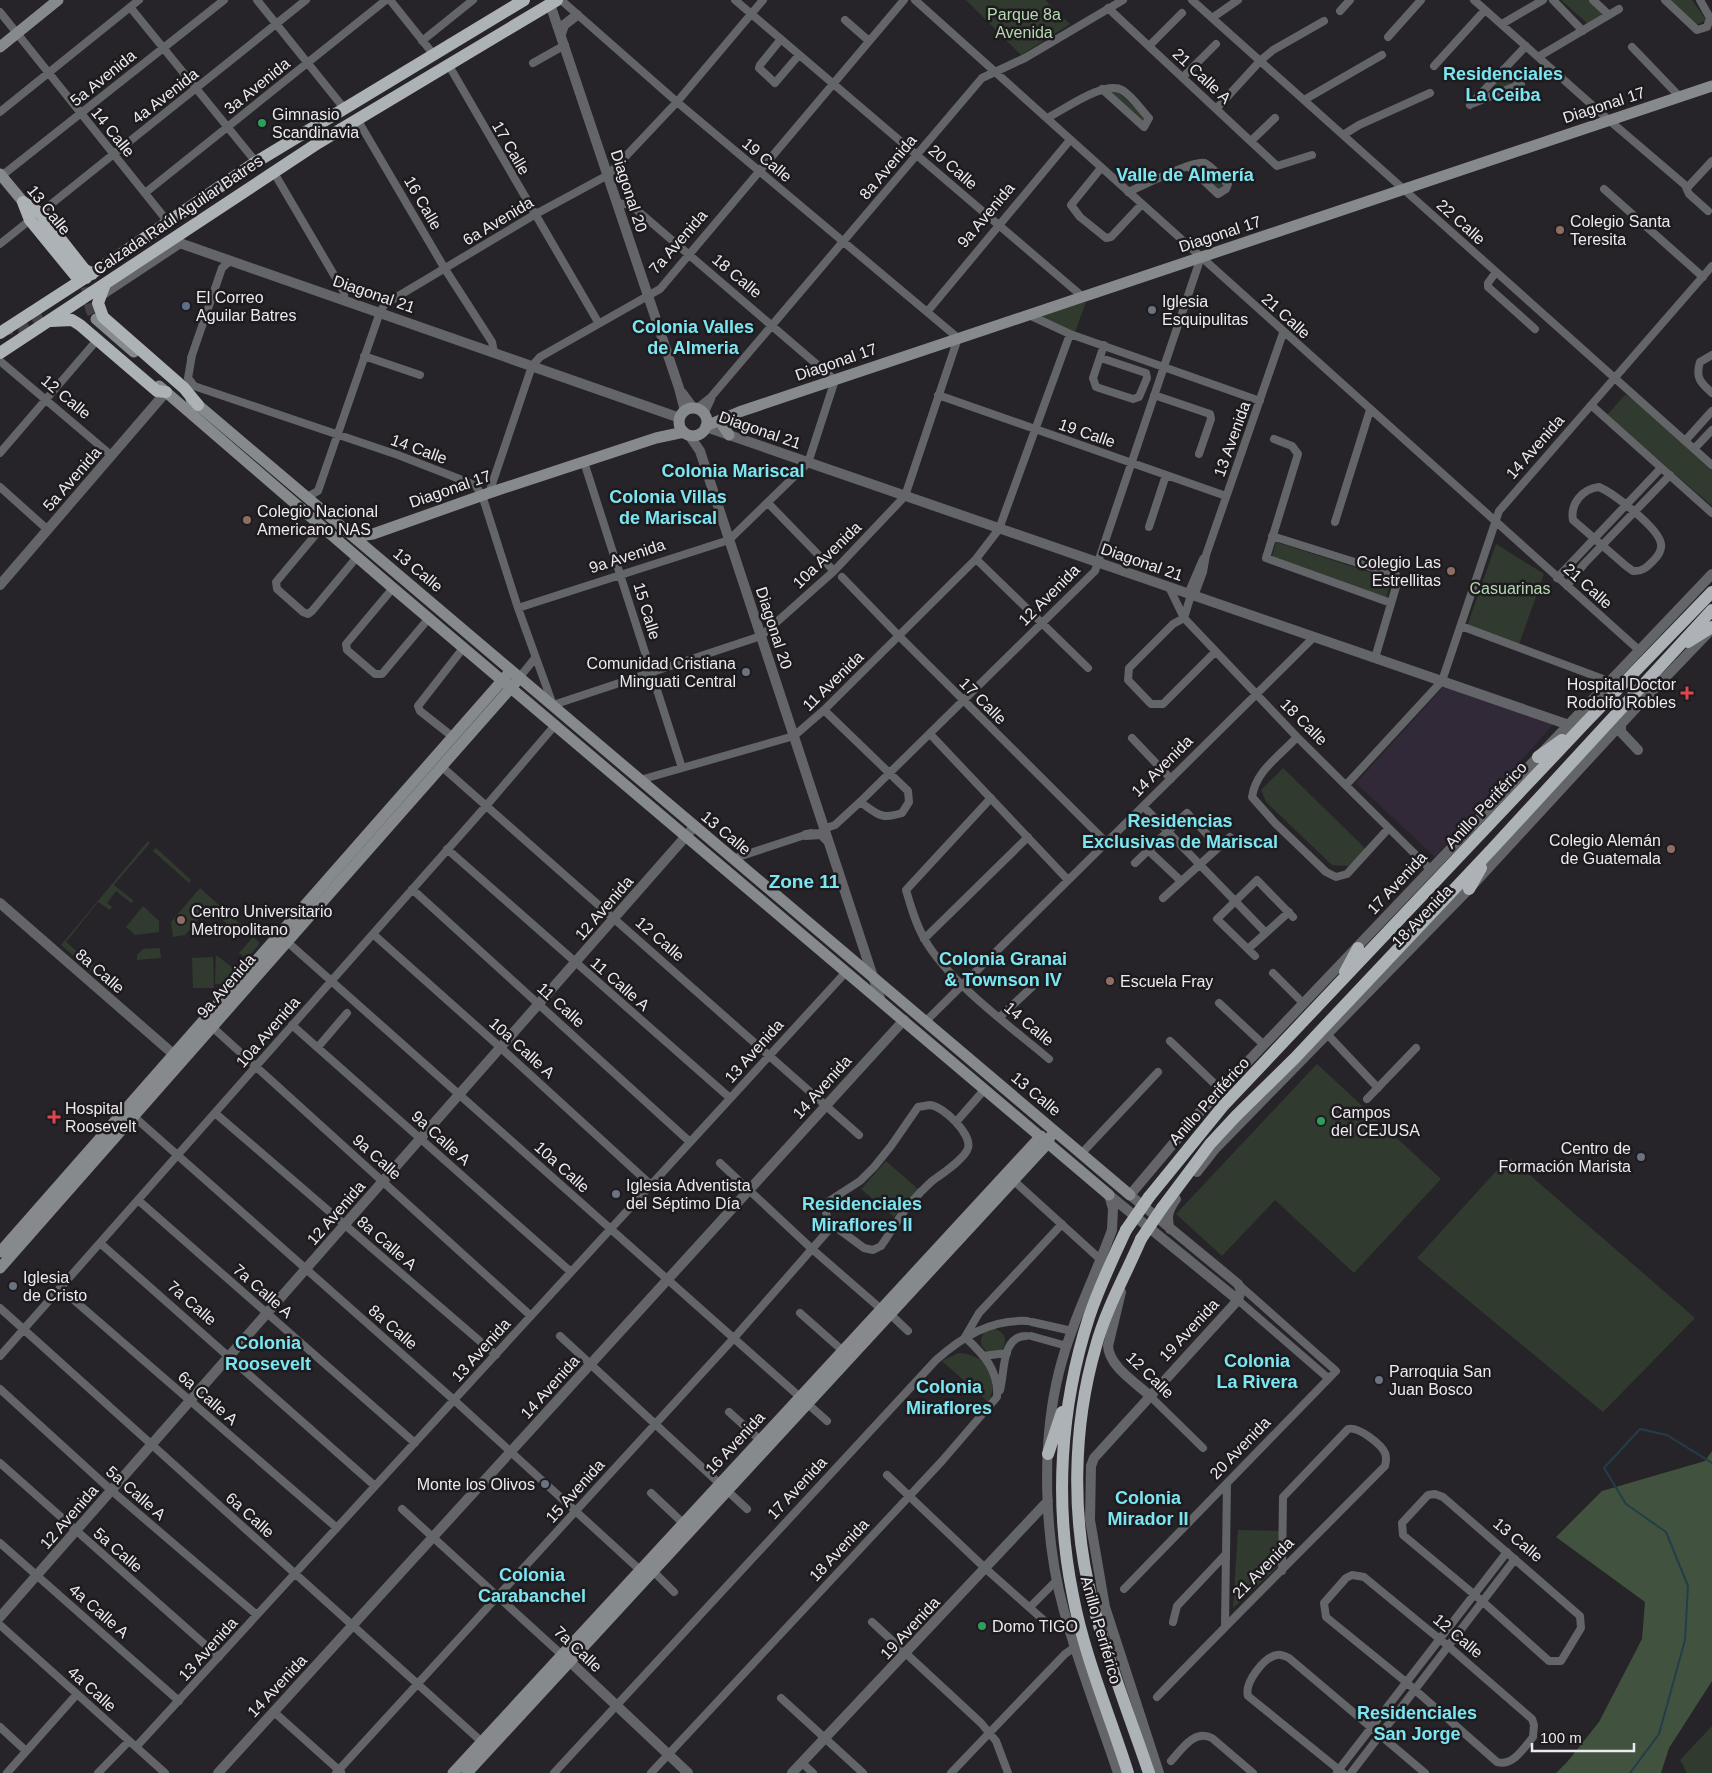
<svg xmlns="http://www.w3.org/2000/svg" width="1712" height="1773" font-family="Arial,sans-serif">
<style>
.commercial{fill:#322938}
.green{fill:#303a2e}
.forest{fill:#41533f}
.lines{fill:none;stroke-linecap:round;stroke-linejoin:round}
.stream{stroke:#223e4b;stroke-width:2}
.secondary-tunnel{stroke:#454247;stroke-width:11;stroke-dasharray:11 5.5;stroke-linecap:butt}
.minor{stroke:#636568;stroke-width:8}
.tertiary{stroke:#636568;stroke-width:10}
.secondary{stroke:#868a8d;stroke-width:11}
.trunk{stroke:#adb2b7;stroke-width:12}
.trunk-bridge{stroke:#adb2b7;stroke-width:12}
.leisure-dot{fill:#2e9e5b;stroke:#1e1b1f;stroke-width:2}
.education-dot{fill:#8d6e63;stroke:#1e1b1f;stroke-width:2}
.service-dot{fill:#5c6f8a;stroke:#1e1b1f;stroke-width:2}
.worship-dot{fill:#6b7280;stroke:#1e1b1f;stroke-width:2}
.health-dot{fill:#e0444e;stroke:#1e1b1f;stroke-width:2}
.labels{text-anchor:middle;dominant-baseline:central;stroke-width:5;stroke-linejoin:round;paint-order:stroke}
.park-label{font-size:16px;fill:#b5dab0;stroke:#1e1b1f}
.street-label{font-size:16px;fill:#eceaee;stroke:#1e1b1f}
.poi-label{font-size:16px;fill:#eceaee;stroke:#1e1b1f;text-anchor:start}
.neighbourhood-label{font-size:18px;font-weight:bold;fill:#7be6f2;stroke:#1e1b1f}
.quarter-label{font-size:19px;font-weight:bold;fill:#7be6f2;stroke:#1e1b1f}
</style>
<rect width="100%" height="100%" fill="#272429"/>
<path class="commercial" d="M1447,683l109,38 -121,136 -79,-74z"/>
<path class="green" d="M966,0h79l25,24 -49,31z
M1561,0h27l16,14 -16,10z
M1666,0h26l14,20 -12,6z
M1505,71l13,11 -40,17z
M1110,91h7l28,26 -2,6z
M1202,166l21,19 -4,5 -25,-22z
M1086,302l-12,33 -41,-18z
M1625,395l7,3 80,69v39l-105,-91z
M1276,542l115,37 -5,19 -114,-41z
M1496,544l48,30 -26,73 -52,-18z
M1283,768l83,81 -17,17 -17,-1 -66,-63 -5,-12z
M148,841l2,2 -36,42 20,16 -3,2 -15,-12 -9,12 5,4 -2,3 -12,-8 -32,40 29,25 -4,4 -30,-26z
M156,848l35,32 -2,3 -36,-32z
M200,888l48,43 -7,6 -32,-30 -24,28 -12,2 -2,-15z
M143,906l16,15v11l-24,3 -9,-8z
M253,937l7,6 -13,16 -8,-6z
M160,948l1,10 -24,2v-5l6,-6z
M216,955l20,15 -7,10 -3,-2 -4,6h-7z
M213,957l1,31h-21l-1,-30z
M1317,1064l124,115 -87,94 -79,-73 -53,56 -46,-42z
M1509,1157l186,161 -92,94 -186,-154z
M886,1161l32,28 -24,28 -33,-28z
M981 1341a12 12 0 1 1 24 0a12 12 0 1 1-24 0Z
M958,1353c28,1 43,25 30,49l-46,-41z
M1238,1530l44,1 -1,33 -48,44z
M1712,1726v47h-25l-7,-13z"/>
<path class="forest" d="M1712,1451v230l-43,67 -8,25h-105l12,-12 31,-39 43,-83 3,-37 -89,-65 46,-46 103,-30z"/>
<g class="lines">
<path class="stream" d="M1630,1773l29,-39 26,-94 3,-54 -22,-54 -40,-28 -22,-36 36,-39 27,6 45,28"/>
<path class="secondary-tunnel" d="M80,272c11,15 5,33 16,47
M2,329h19l26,-13"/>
<path class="minor" d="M257,0l86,107
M390,0l44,55
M735,0l348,297
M915,0l725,651
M1192,0l520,465
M1474,0l136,121 75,64 4,9 19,17
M1553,0l30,31
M1593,0l16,15
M1665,0l32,30 10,-3 3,-9 -10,-18
M130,7l126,155
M1108,8l169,158 35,-11
M1340,11l10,-11
M0,12l168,210
M1212,18l26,-18
M845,20l24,21
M1502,24l41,-24
M1388,37l33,-37
M781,39l-21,26 -1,3 16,15 24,-28
M422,41l51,-41
M1149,46l33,-33
M1632,47l48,50
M1538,57l81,-48
M533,63l32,-18
M448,64l150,258
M1434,66l51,-56
M1183,77l33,-33
M1304,100l78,-45
M1474,103l47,-19 -17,-15
M1470,105l56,-59
M1217,108l43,-47 13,-11 51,-29
M0,112l139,-112
M1047,118c17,-8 57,-38 75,-28 10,6 17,17 25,26l2,2 -5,9 -42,-38
M357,119l88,150 47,73 2,10
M1343,135l16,-10 71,-32
M1251,141l24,-23
M1101,168l-30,37 9,12 26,21 5,-1 31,-33
M273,171l71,121v7
M0,177l224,-177
M1687,188l25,-27
M1604,189l99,88
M1128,192c12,-5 67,-33 77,-29 8,4 16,15 23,21l-2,5 -8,5 -30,-28
M145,193l241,-193
M40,213l266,-213
M0,244l30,-24
M1496,272l-8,11v4l47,42
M102,296l80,-53
M927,312l143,-172
M1029,315l41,19 190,67
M192,355l-4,23 6,8 204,69 77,30 7,10 36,113 35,97 208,-69 73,-65 71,-75 53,-158 -281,-236 -116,-102
M1712,355l-12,7c-5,16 1,21 12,31
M364,356l56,19
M191,358l31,-90 8,-7
M1101,358l45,15 1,5 -8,19 -6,2 -37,-12 -3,-9 11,-33
M0,361l112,95
M938,395l288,101
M1154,395l56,19 1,5 -12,35
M1591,405l121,108
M696,409l15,-12 271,-319 43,-20 98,-58
M704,414l7,-15
M1274,439l18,7 6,8 -32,104 125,45
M1685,441l27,-30
M1694,449l18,-19
M0,453l97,-113
M584,462l98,306
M0,487l48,43
M1599,487c14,6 60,41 62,57 1,6 -4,13 -8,17 -6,6 -11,11 -20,10l-7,-5 -53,-46c-3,-16 9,-31 26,-33z
M489,493l43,-127 8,-9 120,-68 244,-289
M307,497l11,-6 62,-179 5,-8 149,-89 74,-40 69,-73 86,-102
M768,503l66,68
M1335,522l35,-112
M322,527l-46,55 1,7 26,23 5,2 4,-3 45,-54
M1149,527l17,-52
M1272,536l124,39 2,5 -23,78
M976,559l112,109
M842,577l57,59 207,206
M1557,578l104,-110
M1567,586l17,-22 86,-89
M1169,587l15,31 113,119 133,132
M393,588l-47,56 1,6 28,24h7l47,-56
M1188,594l15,-35
M1191,595l-7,23 -11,6 -44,44 -1,12 23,24h12l52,-52
M1194,596l9,-24 3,-17 77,-222
M518,608l211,-68 79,-77 27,-83 -204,-175 -14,-2
M1461,626l150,56
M519,678l16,-20
M824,710l84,81 1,11 -7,11c-22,7 -24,1 -42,-11
M930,734l138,146
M453,737l-33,-26 -2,-5 46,-59
M1297,737c-17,19 -41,33 -45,60l23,26 51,49 10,5 11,-3 41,-45
M1132,738l39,41
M441,766l418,369
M640,780l154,-44 30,-26 152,-151 23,-30 71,-195
M1346,785l96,-104 57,-170 213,-245
M991,798l-85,92c5,17 10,35 19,50 25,43 85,86 124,119
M1143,806l123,127
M829,827l6,-2 25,-23 235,-231 106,-314
M447,849l283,249
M1149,851l32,30
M732,859l79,-26
M1135,863l52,-50 32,34
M412,889l278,253
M1163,898l67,-61
M373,934l128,114 150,137
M284,939l543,482
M924,939l104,-102
M1248,949l41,-37
M1255,956l-38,-37 40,-39 36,37
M1273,973l31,31
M1219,1003l45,42
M1000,1017l33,-31
M925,1022l389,-385
M210,1025l321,291
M292,1025l279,247
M1328,1035l50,53
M1170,1041l51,49
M318,1047l29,-34
M1367,1099l49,-51
M930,1105c13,1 42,29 38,43 -3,11 -28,27 -37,34 -12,11 -24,24 -33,38 -6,9 -11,18 -17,26l-8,4 -9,-2 -31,-23 -6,-8 -2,-10 4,-6 31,-20 14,-14 17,-21 27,-39z
M215,1113l281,242
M131,1114l323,286 186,170
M956,1122l29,-33
M1081,1154l77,-82
M720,1163l92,86 69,60
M1013,1180l88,80
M138,1200l277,243
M100,1243l275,243
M60,1288l277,240
M1238,1300l90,78
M0,1308l482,434
M800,1313l43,38
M890,1314l18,17
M1032,1322l40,9
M560,1336l187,173
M1031,1336l36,10
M965,1337l14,-24 83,-89
M0,1356l486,-550 70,-82
M983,1356l24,-3
M0,1389l112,102 145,124
M1000,1390c5,-17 1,-54 26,-54
M1149,1395l54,53
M729,1412l31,28
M0,1463l219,194
M887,1475l99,94 62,55
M651,1493l32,30
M1435,1494l8,3 137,119 1,12 -20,33h-12l-67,-60 -79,-66 -1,-12 26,-28z
M402,1509l160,146
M0,1543l179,158
M653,1571l21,21
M1352,1575l12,2 84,69 84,73 2,6 -1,12c-9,11 -21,30 -36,25l-91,-80 -80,-65 -2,-14 22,-25z
M1124,1589l212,-218 -98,-87
M1030,1607l27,-27
M872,1622l109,101 15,18 12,32
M1173,1622l4,-16 49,-52
M0,1625l165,148
M1225,1626l2,-143
M1157,1697c75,-78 152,-154 228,-231 1,-5 2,-8 0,-13 -4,-9 -27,-27 -37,-24l-65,68 -1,74
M781,1698l82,75
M274,1712l67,60
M0,1727l26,24
M136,1747l710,-775
M1171,1761c11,-12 23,-32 41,-23l41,35
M802,1763l11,10
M1337,1772l170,-220
M7,1773l70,-79
M98,1773l31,-32
M336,1773l398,-435 99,-113
M554,1773l382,-413c26,-23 55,-41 91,-39
M651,1773l291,-312 55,-64c2,-27 -14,-43 -32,-60
M951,1773l114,-119 10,-7
M1343,1773l-95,-77c-4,-13 16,-39 29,-41 4,-1 8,1 12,3l136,115
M1351,1773l164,-214"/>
<path class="tertiary" d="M550,4l129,384 6,23
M561,34l3,-9 13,-10
M171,240l509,178
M682,393l11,15
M706,427l863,298
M689,435l11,16 181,550
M0,585l166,-193
M1621,725v7l17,18
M806,835l15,-1 6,6
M0,903l179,156
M1197,1172l18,-23 254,-260 165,-179 74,-77
M1109,1195l4,14 -1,21c-17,47 -41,93 -53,142 -18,72 -15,167 5,239 15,55 36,108 54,162
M1109,1195l129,105
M1170,1229c-4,-12 -2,-19 6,-30
M1121,1292l-13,54c1,20 27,36 41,49
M0,1617l694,-790
M565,1657l123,116
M218,1773l686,-753
M792,1773l256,-272
M1159,1773l-54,-166 -15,-87 1,-54 3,-8 144,-158 3,-10 -3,-6 -108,-89 69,-82 513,-539"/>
<path class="secondary" d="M0,47l58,-47
M0,174l29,35
M96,319l38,33
M159,386l234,202 716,607
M191,399l939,796
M679 422a14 14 0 1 1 28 0a14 14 0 1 1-28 0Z
M725,418l-2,8 6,9
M706,426l33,-14 973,-326
M348,529l17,6 8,-1 116,-41 167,-55 28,-6
M0,1252l508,-578
M0,1268l516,-586
M453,1773l588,-637
M467,1773l581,-630 2,-6"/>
<path class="trunk" d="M23,202l7,18 45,55 11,3
M23,202l17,11 44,56 8,5
M105,284l-7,19 5,14 81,71 14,17
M51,321l21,-1 8,5 77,66 9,1
M0,333l111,-72 145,-99 268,-162
M0,353l318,-210 239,-143
M1688,642l24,-15
M1538,757l24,-17
M1469,889l12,-21
M1345,972l13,-24
M1149,1197l74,-91 363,-384 126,-130
M1162,1208l48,-64 26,-28 59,-58 198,-210 219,-238
M1126,1230c-13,28 -27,57 -37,87 -29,90 -35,187 -16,279 11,59 37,120 55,177
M1141,1239c-15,35 -35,70 -45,107 -24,82 -25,176 -3,258 15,58 37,113 56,169
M1048,1454l14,-42"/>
<path class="trunk-bridge" d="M1126,1230l23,-33
M1141,1239l21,-31"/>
</g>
<g class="leisure-dot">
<circle cx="262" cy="123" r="5"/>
<circle cx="1321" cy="1121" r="5"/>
<circle cx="982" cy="1626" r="5"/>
</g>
<g class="education-dot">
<circle cx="1560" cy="230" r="5"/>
<circle cx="247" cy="520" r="5"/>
<circle cx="1451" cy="571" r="5"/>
<circle cx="1671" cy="849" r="5"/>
<circle cx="181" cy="920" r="5"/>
<circle cx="1110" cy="981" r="5"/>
</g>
<circle class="service-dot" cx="186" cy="306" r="5"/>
<g class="worship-dot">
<circle cx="1152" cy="310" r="5"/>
<circle cx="746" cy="672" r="5"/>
<circle cx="1641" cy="1157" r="5"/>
<circle cx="616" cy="1194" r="5"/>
<circle cx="13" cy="1286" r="5"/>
<circle cx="1379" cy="1380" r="5"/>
<circle cx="545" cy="1484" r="5"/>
</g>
<g class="health-dot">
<path d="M1684.5 685.5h5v5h5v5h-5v5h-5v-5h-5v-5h5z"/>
<path d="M51.5 1109.5h5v5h5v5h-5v5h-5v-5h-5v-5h5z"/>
</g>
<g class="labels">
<g class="park-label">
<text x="1024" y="14">Parque 8a<tspan x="1024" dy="18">Avenida</tspan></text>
<text x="1510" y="588">Casuarinas</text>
</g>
<g class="street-label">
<text transform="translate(1202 76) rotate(43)">21 Calle A</text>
<text transform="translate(103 78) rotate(-39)">5a Avenida</text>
<text transform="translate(257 86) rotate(-39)">3a Avenida</text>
<text transform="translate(165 96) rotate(-38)">4a Avenida</text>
<text transform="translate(1604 105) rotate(-18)">Diagonal 17</text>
<text transform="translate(113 132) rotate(51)">14 Calle</text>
<text transform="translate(511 148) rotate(60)">17 Calle</text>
<text transform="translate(767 160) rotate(40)">19 Calle</text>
<text transform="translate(888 167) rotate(-50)">8a Avenida</text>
<text transform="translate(953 167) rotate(41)">20 Calle</text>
<text transform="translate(629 191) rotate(72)">Diagonal 20</text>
<text transform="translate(423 203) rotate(60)">16 Calle</text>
<text transform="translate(49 210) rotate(51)">13 Calle</text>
<text transform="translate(178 215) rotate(-34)">Calzada Raúl Aguilar Batres</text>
<text transform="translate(986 215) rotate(-50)">9a Avenida</text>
<text transform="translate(498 221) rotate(-31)">6a Avenida</text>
<text transform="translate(1461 222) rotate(42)">22 Calle</text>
<text transform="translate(1220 234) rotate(-18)">Diagonal 17</text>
<text transform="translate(678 242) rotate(-49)">7a Avenida</text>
<text transform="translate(737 276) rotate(40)">18 Calle</text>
<text transform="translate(374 294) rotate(19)">Diagonal 21</text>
<text transform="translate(1286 316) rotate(42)">21 Calle</text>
<text transform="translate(836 362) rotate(-19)">Diagonal 17</text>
<text transform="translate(66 397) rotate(40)">12 Calle</text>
<text transform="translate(760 430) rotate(19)">Diagonal 21</text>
<text transform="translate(1087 433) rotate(19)">19 Calle</text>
<text transform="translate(1232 439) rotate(-70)">13 Avenida</text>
<text transform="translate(1535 447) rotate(-49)">14 Avenida</text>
<text transform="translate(419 449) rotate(20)">14 Calle</text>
<text transform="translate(72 479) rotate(-49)">5a Avenida</text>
<text transform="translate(450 489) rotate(-19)">Diagonal 17</text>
<text transform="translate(827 555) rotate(-44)">10a Avenida</text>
<text transform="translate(627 556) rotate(-18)">9a Avenida</text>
<text transform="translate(1142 562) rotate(19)">Diagonal 21</text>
<text transform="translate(418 570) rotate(40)">13 Calle</text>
<text transform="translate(1588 586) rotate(42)">21 Calle</text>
<text transform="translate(1049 595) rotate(-45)">12 Avenida</text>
<text transform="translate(647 611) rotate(73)">15 Calle</text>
<text transform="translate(774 628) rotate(72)">Diagonal 20</text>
<text transform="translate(833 681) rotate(-44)">11 Avenida</text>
<text transform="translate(983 701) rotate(45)">17 Calle</text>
<text transform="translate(1304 722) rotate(45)">18 Calle</text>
<text transform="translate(1162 766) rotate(-45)">14 Avenida</text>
<text transform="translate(1486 805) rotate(-47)">Anillo Periférico</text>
<text transform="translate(726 833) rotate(40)">13 Calle</text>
<text transform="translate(1397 883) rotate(-47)">17 Avenida</text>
<text transform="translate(604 908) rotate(-49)">12 Avenida</text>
<text transform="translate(1422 916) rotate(-46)">18 Avenida</text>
<text transform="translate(660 939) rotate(41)">12 Calle</text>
<text transform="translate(100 971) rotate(41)">8a Calle</text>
<text transform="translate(620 984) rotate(41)">11 Calle A</text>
<text transform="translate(226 986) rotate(-49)">9a Avenida</text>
<text transform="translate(561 1005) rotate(42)">11 Calle</text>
<text transform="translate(1029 1024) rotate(40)">14 Calle</text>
<text transform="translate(268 1032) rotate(-49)">10a Avenida</text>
<text transform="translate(522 1048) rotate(42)">10a Calle A</text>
<text transform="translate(754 1051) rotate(-48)">13 Avenida</text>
<text transform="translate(822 1087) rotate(-48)">14 Avenida</text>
<text transform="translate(1036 1094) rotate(40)">13 Calle</text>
<text transform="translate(1209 1101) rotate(-48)">Anillo Periférico</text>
<text transform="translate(441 1138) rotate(42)">9a Calle A</text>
<text transform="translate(377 1157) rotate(42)">9a Calle</text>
<text transform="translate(562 1167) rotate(42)">10a Calle</text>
<text transform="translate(336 1213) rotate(-49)">12 Avenida</text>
<text transform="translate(387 1243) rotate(41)">8a Calle A</text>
<text transform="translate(263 1291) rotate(41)">7a Calle A</text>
<text transform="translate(192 1303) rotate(41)">7a Calle</text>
<text transform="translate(393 1327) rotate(41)">8a Calle</text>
<text transform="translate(1189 1330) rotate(-47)">19 Avenida</text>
<text transform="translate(481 1350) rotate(-48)">13 Avenida</text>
<text transform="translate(1150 1375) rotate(44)">12 Calle</text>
<text transform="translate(550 1387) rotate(-48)">14 Avenida</text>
<text transform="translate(208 1398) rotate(41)">6a Calle A</text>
<text transform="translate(735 1443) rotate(-47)">16 Avenida</text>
<text transform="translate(1240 1448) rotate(-46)">20 Avenida</text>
<text transform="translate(797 1488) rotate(-47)">17 Avenida</text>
<text transform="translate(575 1491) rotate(-48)">15 Avenida</text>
<text transform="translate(136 1493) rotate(41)">5a Calle A</text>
<text transform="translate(250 1515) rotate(42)">6a Calle</text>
<text transform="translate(69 1517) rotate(-49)">12 Avenida</text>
<text transform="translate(1518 1540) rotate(40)">13 Calle</text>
<text transform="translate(118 1550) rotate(41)">5a Calle</text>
<text transform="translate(839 1550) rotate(-47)">18 Avenida</text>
<text transform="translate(1263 1568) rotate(-45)">21 Avenida</text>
<text transform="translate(99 1611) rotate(41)">4a Calle A</text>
<text transform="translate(910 1628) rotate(-47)">19 Avenida</text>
<text transform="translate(1101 1630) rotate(74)">Anillo Periférico</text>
<text transform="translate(1458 1636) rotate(40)">12 Calle</text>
<text transform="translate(208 1649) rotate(-48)">13 Avenida</text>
<text transform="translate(578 1649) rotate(43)">7a Calle</text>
<text transform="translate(277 1686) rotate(-47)">14 Avenida</text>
<text transform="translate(92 1689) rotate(42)">4a Calle</text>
</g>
<g class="poi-label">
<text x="272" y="114">Gimnasio<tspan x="272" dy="18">Scandinavia</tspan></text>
<text x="1570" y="221">Colegio Santa<tspan x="1570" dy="18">Teresita</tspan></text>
<text x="196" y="297">El Correo<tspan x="196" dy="18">Aguilar Batres</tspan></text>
<text x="1162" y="301">Iglesia<tspan x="1162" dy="18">Esquipulitas</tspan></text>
<text x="257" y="511">Colegio Nacional<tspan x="257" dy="18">Americano NAS</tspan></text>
<text x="1441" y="562" text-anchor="end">Colegio Las<tspan x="1441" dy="18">Estrellitas</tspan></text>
<text x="736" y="663" text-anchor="end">Comunidad Cristiana<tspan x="736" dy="18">Minguati Central</tspan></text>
<text x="1676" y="684" text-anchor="end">Hospital Doctor<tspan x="1676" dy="18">Rodolfo Robles</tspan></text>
<text x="1661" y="840" text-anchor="end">Colegio Alemán<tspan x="1661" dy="18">de Guatemala</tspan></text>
<text x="191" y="911">Centro Universitario<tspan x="191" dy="18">Metropolitano</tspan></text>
<text x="1120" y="981">Escuela Fray</text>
<text x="65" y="1108">Hospital<tspan x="65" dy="18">Roosevelt</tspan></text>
<text x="1331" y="1112">Campos<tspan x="1331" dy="18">del CEJUSA</tspan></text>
<text x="1631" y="1148" text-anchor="end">Centro de<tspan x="1631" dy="18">Formación Marista</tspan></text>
<text x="626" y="1185">Iglesia Adventista<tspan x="626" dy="18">del Séptimo Día</tspan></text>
<text x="23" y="1277">Iglesia<tspan x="23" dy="18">de Cristo</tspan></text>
<text x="1389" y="1371">Parroquia San<tspan x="1389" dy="18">Juan Bosco</tspan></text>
<text x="535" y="1484" text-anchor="end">Monte los Olivos</text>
<text x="992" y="1626">Domo TIGO</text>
</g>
<g class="neighbourhood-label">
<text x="1503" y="74">Residenciales<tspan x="1503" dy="21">La Ceiba</tspan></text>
<text x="1185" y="175">Valle de Almería</text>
<text x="693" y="327">Colonia Valles<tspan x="693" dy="21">de Almeria</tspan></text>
<text x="733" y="471">Colonia Mariscal</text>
<text x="668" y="497">Colonia Villas<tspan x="668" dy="21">de Mariscal</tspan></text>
<text x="1180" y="821">Residencias<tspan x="1180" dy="21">Exclusivas de Mariscal</tspan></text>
<text x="1003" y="959">Colonia Granai<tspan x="1003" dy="21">&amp; Townson IV</tspan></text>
<text x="862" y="1204">Residenciales<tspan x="862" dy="21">Miraflores II</tspan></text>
<text x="268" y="1343">Colonia<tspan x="268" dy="21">Roosevelt</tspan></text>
<text x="1257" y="1361">Colonia<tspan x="1257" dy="21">La Rivera</tspan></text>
<text x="949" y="1387">Colonia<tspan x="949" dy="21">Miraflores</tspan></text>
<text x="1148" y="1498">Colonia<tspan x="1148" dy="21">Mirador II</tspan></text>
<text x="532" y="1575">Colonia<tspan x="532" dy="21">Carabanchel</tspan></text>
<text x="1417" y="1713">Residenciales<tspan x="1417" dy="21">San Jorge</tspan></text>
</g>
<g class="quarter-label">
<text x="804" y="881">Zone 11</text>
</g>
</g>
<path d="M1532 1743v8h102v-8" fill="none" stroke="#eceaee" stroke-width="2.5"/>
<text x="1540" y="1743" font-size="15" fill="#eceaee" stroke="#1e1b1f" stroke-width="4" paint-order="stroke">100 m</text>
</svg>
